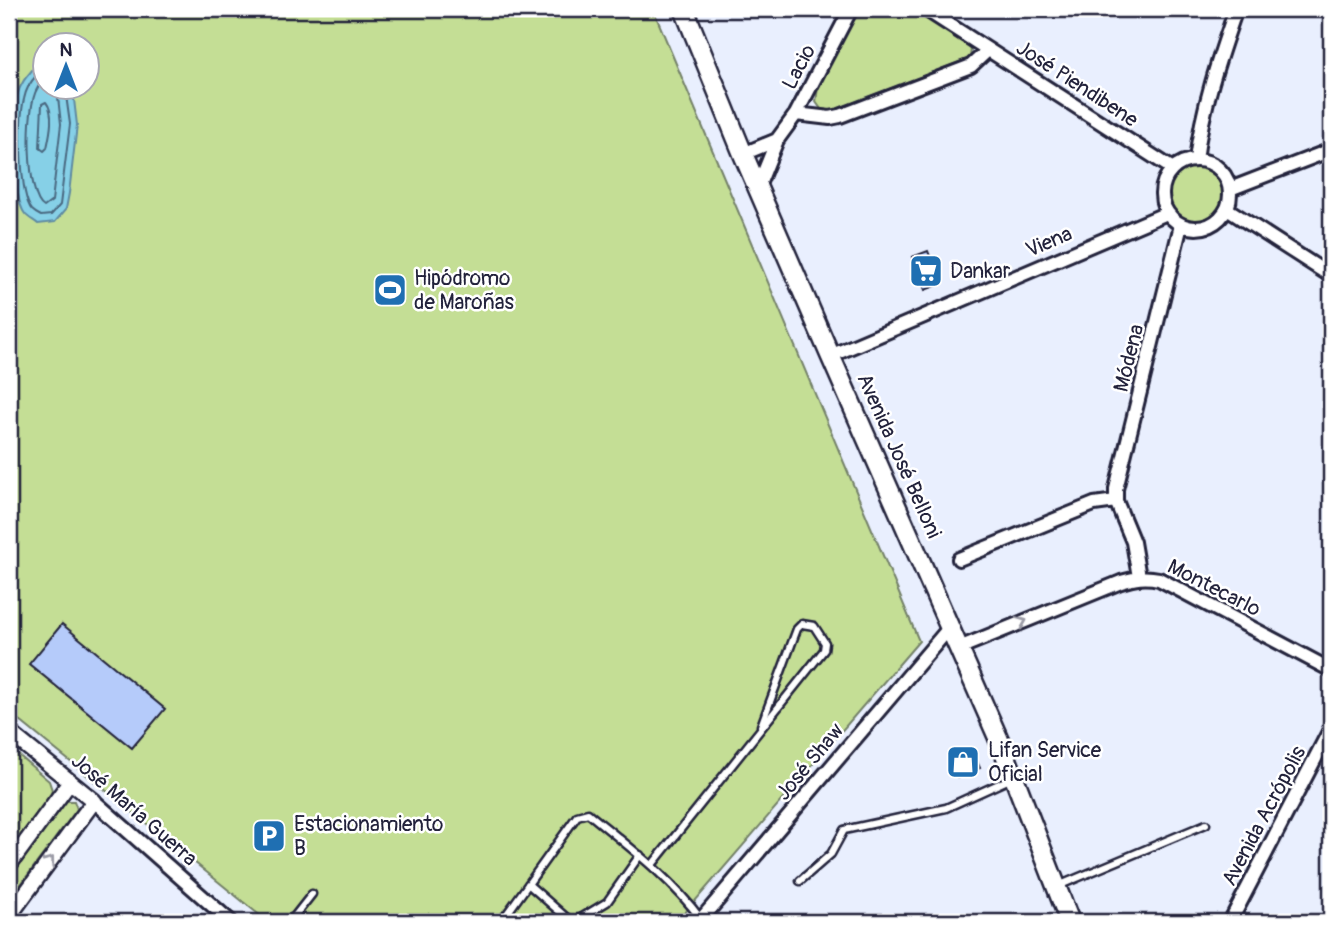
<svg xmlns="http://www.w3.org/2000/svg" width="1340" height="931" font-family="Pangolin,sans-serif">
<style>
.green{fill:#c4de95;stroke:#738068;stroke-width:2;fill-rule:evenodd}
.water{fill:#86d0e7;stroke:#5e8aa2;stroke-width:2}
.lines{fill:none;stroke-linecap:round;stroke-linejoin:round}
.shore{stroke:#4a6880;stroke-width:2}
.building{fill:#b5cbfa;stroke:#22223b;stroke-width:2}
.service-casing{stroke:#22223b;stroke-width:11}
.minor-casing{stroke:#22223b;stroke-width:18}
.tertiary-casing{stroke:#22223b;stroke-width:19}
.secondary-casing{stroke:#22223b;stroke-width:23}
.service{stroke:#fff;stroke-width:6}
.minor{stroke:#fff;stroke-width:12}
.tertiary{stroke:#fff;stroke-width:14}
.secondary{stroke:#fff;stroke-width:18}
.oneway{stroke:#9c9ca7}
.labels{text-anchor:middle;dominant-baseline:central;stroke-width:5;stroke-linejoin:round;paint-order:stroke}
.street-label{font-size:21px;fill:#22223b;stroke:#fff}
.poi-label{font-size:21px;fill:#22223b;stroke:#fff;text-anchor:start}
</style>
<rect width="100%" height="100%" fill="#e9effe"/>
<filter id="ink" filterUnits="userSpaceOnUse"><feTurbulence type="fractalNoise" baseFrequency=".0143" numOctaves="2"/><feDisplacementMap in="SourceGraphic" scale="14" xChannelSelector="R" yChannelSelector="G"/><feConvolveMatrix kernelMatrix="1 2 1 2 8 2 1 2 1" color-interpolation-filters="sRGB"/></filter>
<g filter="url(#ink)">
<path class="green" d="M9,9h644l266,632 -242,281h-409l-259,-210zM46,46h42v42h-42z
M859,9h55l55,36 2,4 -1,9 -138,53 -11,-2 -5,-7 2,-15z
M1167 195a28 28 0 1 1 56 0a28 28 0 1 1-56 0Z
M9,747l40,34 3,9 -2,7 -41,56z
M67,801h7l3,8 -68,91v-22z"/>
<path class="water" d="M45,67l1,21h25l2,3 4,34 -8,68 -3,16 -11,13 -17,2c-3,-3 -10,-6 -13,-10 -13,-17 -13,-98 -8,-118 3,-12 9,-19 17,-28z"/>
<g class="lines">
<path class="shore" d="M46,74l-9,1c-7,7 -11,14 -13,24 -5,20 -5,96 8,111 1,1 7,5 9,6l10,-1 9,-10 10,-81 -5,-36
M46,83c-6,1 -6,0 -9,6 -11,17 -11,108 7,118l8,-6 9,-77 -4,-36
M46,102c9,11 4,32 1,46l-3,3 -4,-3 2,-44z"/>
</g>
<path class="building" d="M928,251l13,33 -16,6 -13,-33z
M62,624l103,85 -33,39 -103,-84z
M972,750l8,18 -22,10 -8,-19z"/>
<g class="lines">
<defs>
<path id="service" d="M652,865l172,-215 1,-7 -11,-17 -12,-2 -5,5 -36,97
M800,881l31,-27 13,-24 102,-22 66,-30
M528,884l40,35 6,3 33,-20 33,-47
M1058,886l148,-62
M290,922l22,-28
M501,922l76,-106 11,-3c40,33 82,64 113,106"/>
<path id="minor" d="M925,9l248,160
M796,114l34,4 10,-2 131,-50 17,-16
M743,154l34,-14
M1162 194a34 34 0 1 1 68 0a34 34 0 1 1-68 0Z
M1196,160c6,-52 23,-102 40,-151
M758,187l19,-47 19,-26 55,-105
M1230,189l101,-39
M1227,209l104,67
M830,356l337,-143
M959,559l135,-55 22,-3
M1139,577l-6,-35 -17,-41v-12l65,-264
M959,648l162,-66c14,-4 23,-6 38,-3l172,91
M94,801l137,121
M699,922l251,-295
M1230,922l101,-194"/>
<path id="tertiary" d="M9,732l85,69 -85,115
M9,865l61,-83"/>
<path id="secondary" d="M684,9l59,145 87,201 173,394 67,173"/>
</defs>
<use href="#service" class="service-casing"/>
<use href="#minor" class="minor-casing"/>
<use href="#tertiary" class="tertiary-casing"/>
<use href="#secondary" class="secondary-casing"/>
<use href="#service" class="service"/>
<use href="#minor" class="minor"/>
<use href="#tertiary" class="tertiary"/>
<use href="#secondary" class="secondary"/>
</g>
<defs><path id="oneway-chevron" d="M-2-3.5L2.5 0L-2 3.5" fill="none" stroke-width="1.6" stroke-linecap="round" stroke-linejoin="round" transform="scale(1.75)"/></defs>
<g class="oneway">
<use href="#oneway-chevron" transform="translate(1022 622) rotate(-22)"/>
<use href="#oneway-chevron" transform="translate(50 861) rotate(-53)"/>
</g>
</g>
<defs>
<symbol id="supermarket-square" viewBox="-11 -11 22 22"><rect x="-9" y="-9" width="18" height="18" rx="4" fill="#1f6fb2" stroke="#fff"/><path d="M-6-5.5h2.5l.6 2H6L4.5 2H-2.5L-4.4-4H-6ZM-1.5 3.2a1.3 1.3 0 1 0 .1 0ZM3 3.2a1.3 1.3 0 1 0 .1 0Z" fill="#fff"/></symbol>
<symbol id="stadium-square" viewBox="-11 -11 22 22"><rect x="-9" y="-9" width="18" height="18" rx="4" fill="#1f6fb2" stroke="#fff"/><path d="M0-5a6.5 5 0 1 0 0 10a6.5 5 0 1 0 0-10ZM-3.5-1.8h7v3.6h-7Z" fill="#fff"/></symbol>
<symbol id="shop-square" viewBox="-11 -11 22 22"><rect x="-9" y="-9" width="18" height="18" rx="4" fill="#1f6fb2" stroke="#fff"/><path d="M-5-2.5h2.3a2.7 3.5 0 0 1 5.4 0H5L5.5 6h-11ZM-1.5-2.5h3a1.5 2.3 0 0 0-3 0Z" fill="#fff"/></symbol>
<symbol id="parking-square" viewBox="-11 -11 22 22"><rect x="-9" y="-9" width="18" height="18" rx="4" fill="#1f6fb2" stroke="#fff"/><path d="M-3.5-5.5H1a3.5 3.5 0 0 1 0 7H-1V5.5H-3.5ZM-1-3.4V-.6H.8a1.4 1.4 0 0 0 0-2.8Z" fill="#fff"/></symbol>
</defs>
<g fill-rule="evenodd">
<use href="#supermarket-square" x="907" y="252" width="38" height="38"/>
<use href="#stadium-square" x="371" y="271" width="38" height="38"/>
<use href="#shop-square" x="944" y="743" width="38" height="38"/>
<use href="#parking-square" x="250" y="817" width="38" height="38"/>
</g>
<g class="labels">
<g class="street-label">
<text transform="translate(799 67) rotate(-62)">Lacio</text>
<text transform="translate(1077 84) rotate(33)">José Piendibene</text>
<text transform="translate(1049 242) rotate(-23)">Viena</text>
<text transform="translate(1129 358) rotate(-76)">Módena</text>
<text transform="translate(899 456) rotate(66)">Avenida José Belloni</text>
<text transform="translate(1214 588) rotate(27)">Montecarlo</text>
<text transform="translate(810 762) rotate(-50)">José Shaw</text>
<text transform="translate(134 810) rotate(41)">José María Guerra</text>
<text transform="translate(1264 816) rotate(-62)">Avenida Acrópolis</text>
</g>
<g class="poi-label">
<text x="950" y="271">Dankar</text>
<text x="414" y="278">Hipódromo<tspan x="414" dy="24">de Maroñas</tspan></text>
<text x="988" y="750">Lifan Service<tspan x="988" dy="24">Oficial</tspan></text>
<text x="294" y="824">Estacionamiento<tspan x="294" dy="24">B</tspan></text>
</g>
</g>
<rect width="1340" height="931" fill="none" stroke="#fff" stroke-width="35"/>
<rect x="18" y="18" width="1305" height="896" fill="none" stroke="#22223b" stroke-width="2.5" filter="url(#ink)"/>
<g transform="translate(66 66)"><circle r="33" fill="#ffffff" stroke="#a7a7b1" stroke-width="2"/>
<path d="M0-5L12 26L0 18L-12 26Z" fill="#1f6fb2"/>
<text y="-10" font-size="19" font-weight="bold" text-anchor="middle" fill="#22223b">N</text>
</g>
</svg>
